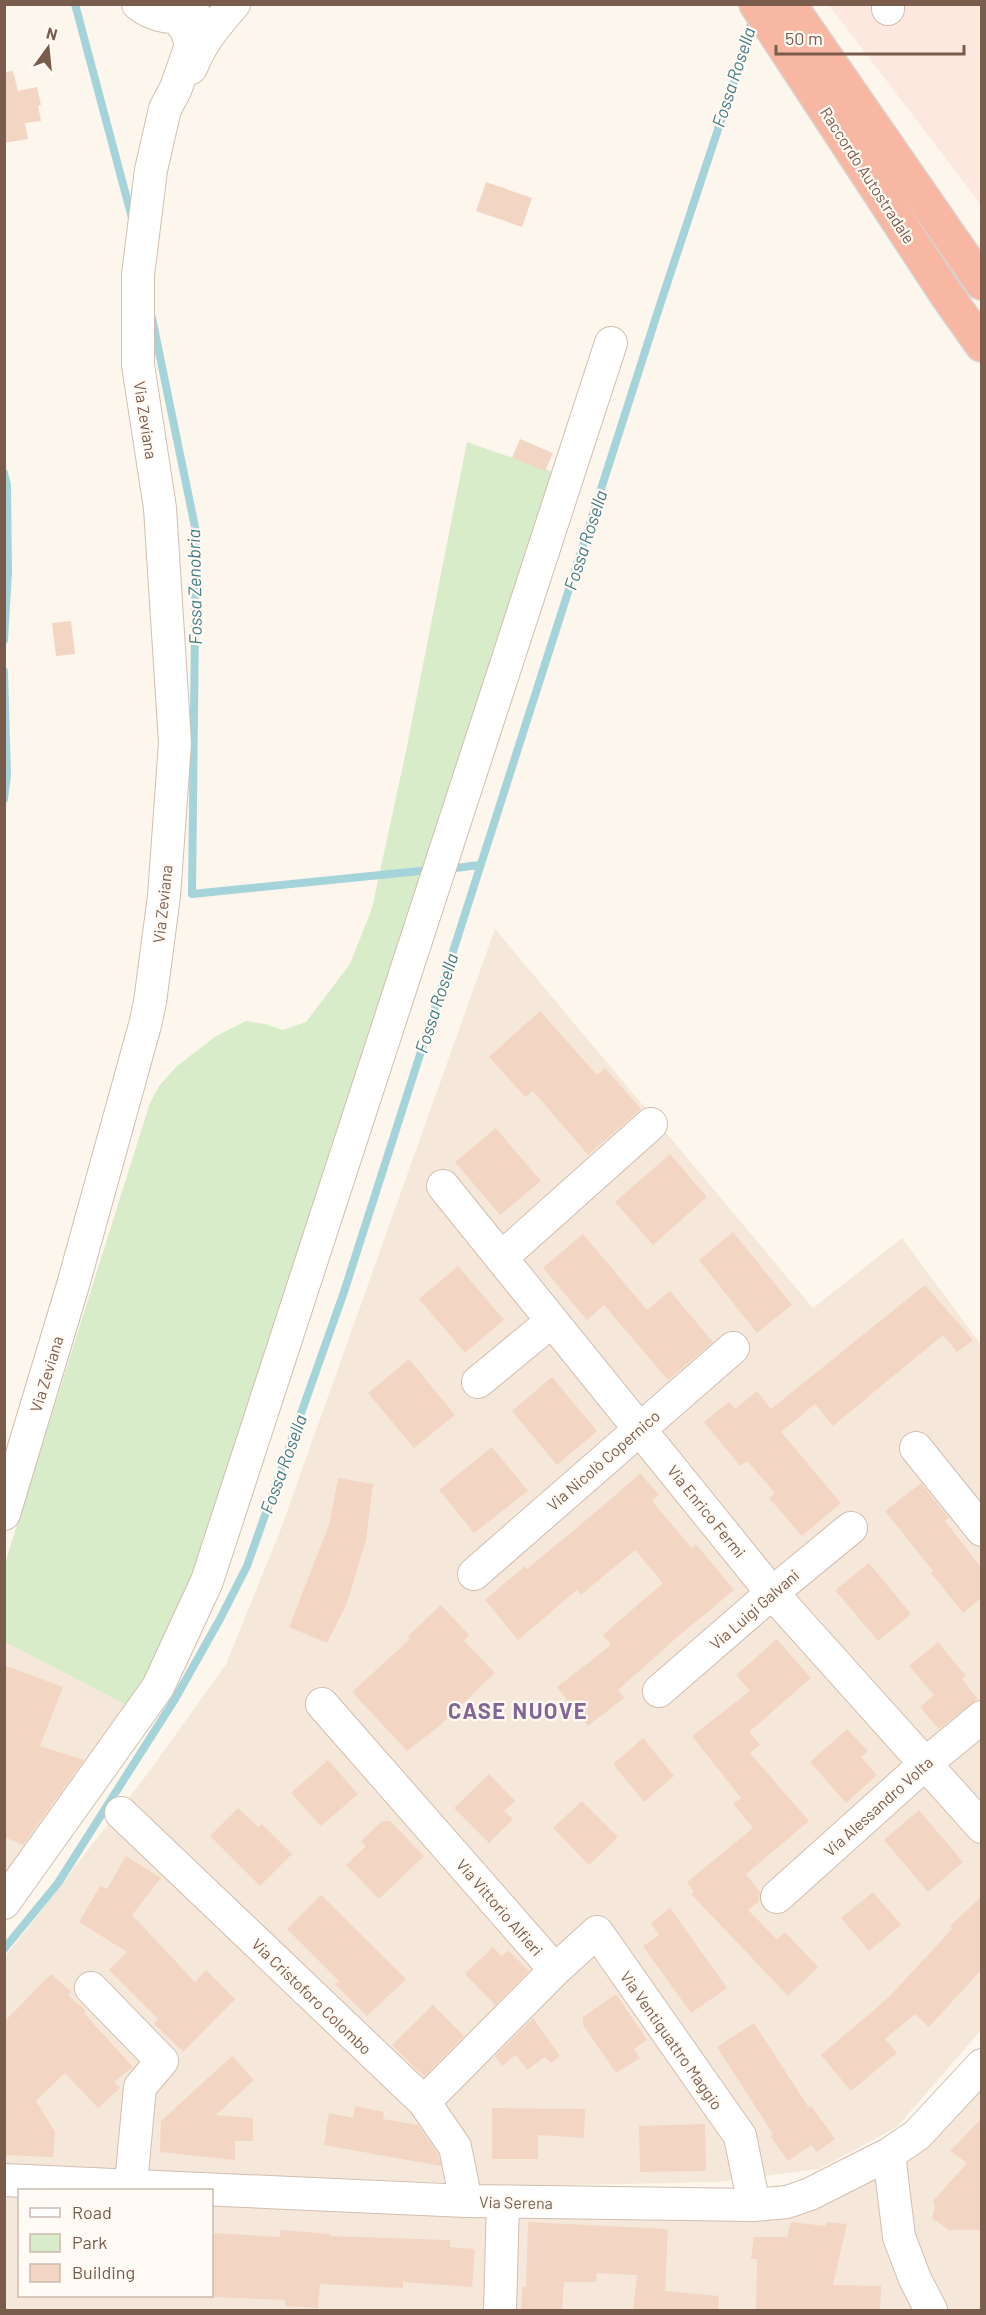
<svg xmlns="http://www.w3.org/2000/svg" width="986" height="2315" font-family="Barlow,sans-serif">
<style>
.residential{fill:#f5e8da}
.commercial{fill:#fde8e0}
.green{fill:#d8ecc9}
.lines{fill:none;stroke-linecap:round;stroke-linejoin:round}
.stream{stroke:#a5d3da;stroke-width:8}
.building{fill:#f3d5c3}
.minor-casing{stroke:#d1beb0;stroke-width:34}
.highway-casing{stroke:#dad1cd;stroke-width:36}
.minor{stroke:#fff;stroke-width:32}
.highway{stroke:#f7b7a3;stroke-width:33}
.labels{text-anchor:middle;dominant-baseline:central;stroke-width:4.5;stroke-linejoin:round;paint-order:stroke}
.street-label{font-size:16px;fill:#7a5c4d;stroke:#fffaf3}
.water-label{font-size:18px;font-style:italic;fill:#437c86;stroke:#fffaf3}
.district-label{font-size:22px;font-weight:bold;letter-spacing:1.5px;fill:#846695;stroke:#fffaf3}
</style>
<rect width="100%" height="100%" fill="#fdf6ec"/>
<path class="residential" d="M495,929l318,379 89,-70 79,107v685l-84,97 -78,42 -101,13 -192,4 -521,-21 -1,-207 144,-185 78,-109 53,-130z
M5,1642l125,65 -125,175z
M981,2084v226h-976l-1,-119h15l1,105h192v-100l560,17z"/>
<path class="commercial" d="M829,5h152v200z"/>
<path class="green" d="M467,442l95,33 -368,1113 -64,119 -125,-65v-79l145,-460 9,-17 18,-20 39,-30 30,-15 19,3 18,6 23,-8 44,-58 22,-56 33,-152z"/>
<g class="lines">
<path class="stream" d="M75,4l57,214
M152,318l44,214 -4,362 238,-24
M4,473l3,12 1,87 -4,68
M4,671l3,104 -3,24
M448,869l31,-4
M4,1949l54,-66 117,-184 45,-80 27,-53 97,-274 314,-981 78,-236 17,-58"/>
</g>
<path class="building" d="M13,71l5,20 19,-4 4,18 -3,1 3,15 -16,2 3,16 -24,4v-71z
M486,182l46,16 -10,29 -46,-16z
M520,439l33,14 -8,18 -33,-13z
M71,621l4,33 -19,2 -4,-33z
M540,1011l57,64 8,-7 36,41 -53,46 -55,-64 -8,6 -36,-40z
M496,1128l45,53 -41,34 -45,-53z
M670,1154l37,43 -54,48 -38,-43z
M733,1232l59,73 -35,28 -58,-73z
M583,1234l64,76 23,-19 43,51 -45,38 -64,-75 -17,15 -44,-52z
M458,1266l46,54 -39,33 -46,-54z
M925,1285l48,55 -16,12 -14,-17 -110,91 -18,-22 -34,28 60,71 -39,33 -33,-38 6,-5 -28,-32 -7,5 -36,-44 25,-20 6,7 22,-18 14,18z
M409,1359l46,56 -41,33 -46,-55z
M552,1377l45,54 -40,34 -45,-54z
M492,1447l36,44 -54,42 -35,-43z
M640,1473l19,22 -7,6 40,47 4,-4 38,46 -60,50 -56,50 6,8 -36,28 -31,-39 54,-42 -8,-10 60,-52 -28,-33 -54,45 -4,-5 -59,50 -33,-40 40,-34 2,3 76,-63z
M338,1478l35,6 -7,56 -19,63 -20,40 -38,-16 40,-102z
M921,1483l28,35 -4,3 36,46v31l-18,15 -32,-40 2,-2 -48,-60z
M869,1563l42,51 -33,27 -43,-51z
M441,1605l28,30 -5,6 31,32 -57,54 -31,24 -55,-59 58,-53 -3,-2z
M777,1639l34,39 -62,54 11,13 -10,8 59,68 -63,53 14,18 -1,9 -11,9 29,29 8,-7 33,35 -30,29 -97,-102 3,-2 -7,-10 66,-54 -20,-24 8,-6 -49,-62 58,-45 -14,-16z
M938,1642l28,34 -4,3 16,20 -39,30 -19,-22 14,-12 -25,-29z
M4,1665l59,22 -23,59 44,14 -61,85 -19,-8z
M847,1729l21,22 -7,6 16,18 -31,28 -36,-41z
M643,1738l31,38 -30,26 -31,-38z
M328,1760l30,34 -37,32 -30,-33z
M489,1774l26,27 -11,10 9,8 -24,24 -35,-35z
M582,1801l36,36 -29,28 -36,-37z
M238,1808l20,19 4,-3 30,30 -32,32 -50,-50z
M919,1810l44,52 -35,30 -44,-52z
M382,1821h8l34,35 -45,43 -33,-34 20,-19 -5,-5z
M126,1856l35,22 -29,37 63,67 11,-12 29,29 -52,53 -29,-28 4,-5 -49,-49 18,-18 -48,-30 21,-36 7,3z
M873,1892l28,33 -32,26 -28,-33z
M321,1895l85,84 -39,37 -32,-32 4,-3 -52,-52z
M981,1897v73l-52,57 -14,-13 -30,25 12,14 -46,38 -30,-36 68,-58 63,-68 -2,-3z
M670,1908l57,80 -36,25 -48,-67 16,-11 -8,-12z
M493,1947l9,9 6,-6 21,21 -34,34 -30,-31z
M51,1974l21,18 -4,3 18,16 -2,2 49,54 -19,15 6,6 -22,20 -33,-35 -29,28 19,31 -2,25 -49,-2v-133z
M616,1994l31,46 -13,9 6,9 -24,15 -33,-48v-8z
M433,2005l31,31 -40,41 -32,-32z
M533,2018l27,38 -9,7 -6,-6 -18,13 -11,-15 -14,11 -7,-10z
M754,2023l55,85 2,-2 24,33 -18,13 -6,-7 -23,16 -18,-25 3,-2 -56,-87z
M232,2056l22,24 -38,35 37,3v23h-18v19l-75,-8 1,-31z
M355,2106l29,6 -1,7 35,6 20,29 3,12 -117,-21 5,-32 24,5z
M492,2108l93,1 -1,29 -46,-3v24h-46z
M981,2119v111h-32l-17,-12 3,-12 -2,-5 34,-38 -17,-12z
M705,2124l1,47 -66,1 -1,-46z
M528,2222l140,7 -3,62 54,5 -1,14h-85l4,-35 -40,-2 -1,9h-32l-2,28h-41l1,-23h4z
M791,2222l34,4 2,-4 20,2 -14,61 48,1 -1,24h-124l1,-51h-6l3,-22h33z
M280,2230l50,4v2l120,4v7l25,2 -3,38 -69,-5v6l-83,-4 -2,24 -33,-2v-6l-73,-3v-64l68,4z"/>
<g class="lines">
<defs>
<path id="minor" d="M138,4c16,13 37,16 57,11
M888,9v-5
M191,68c11,-27 24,-42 43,-64
M443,1186l329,407 210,234
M501,1258l150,-134
M478,1382l74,-61
M916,1448l66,82
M4,1514l69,-229 72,-260 5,-23 14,-106 11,-153 -15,-235 -22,-143v-90l13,-105 14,-61 11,-21 15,-43 -5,-16 -10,-12
M474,1574l259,-226
M659,1691l113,-98 79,-65
M322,1704l233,266 -131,132
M121,1813l303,289 31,45 11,54
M777,1897l148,-133 57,-47
M4,1903l154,-216 49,-106 404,-1238
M555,1970l42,-38 143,204 14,69
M91,1988l71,73 -22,26 -9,97
M889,2154l10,83 16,42 16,31
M4,2180l462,21 288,4 33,-3 23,-8 79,-40 28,-19 65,-70
M500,2310l3,-108"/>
<path id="highway" d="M756,4l190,290 36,51
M789,4l193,279"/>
</defs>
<use href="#minor" class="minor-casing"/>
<use href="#highway" class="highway-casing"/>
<use href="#minor" class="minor"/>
<use href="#highway" class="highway"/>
</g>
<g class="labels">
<g class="street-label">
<text transform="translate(868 175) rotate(57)">Raccordo Autostradale</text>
<text transform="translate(146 420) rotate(81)">Via Zeviana</text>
<text transform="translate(162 904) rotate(-84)">Via Zeviana</text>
<text transform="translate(46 1374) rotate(-73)">Via Zeviana</text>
<text transform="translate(603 1460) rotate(-41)">Via Nicolò Copernico</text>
<text transform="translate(707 1511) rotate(51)">Via Enrico Fermi</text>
<text transform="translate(754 1609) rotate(-41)">Via Luigi Galvani</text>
<text transform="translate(878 1806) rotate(-42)">Via Alessandro Volta</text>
<text transform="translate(500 1907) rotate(49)">Via Vittorio Alfieri</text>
<text transform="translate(312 1996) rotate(44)">Via Cristoforo Colombo</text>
<text transform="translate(672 2040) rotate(55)">Via Ventiquattro Maggio</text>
<text transform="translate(516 2202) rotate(1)">Via Serena</text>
</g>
<g class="water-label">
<text transform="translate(733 77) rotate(-72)">Fossa Rosella</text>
<text transform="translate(585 540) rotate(-72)">Fossa Rosella</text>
<text transform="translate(194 587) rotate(-91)">Fossa Zenobria</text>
<text transform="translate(436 1003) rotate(-72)">Fossa Rosella</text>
<text transform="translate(283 1464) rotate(-70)">Fossa Rosella</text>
</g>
<g class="district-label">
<text x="518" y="1710">CASE NUOVE</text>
</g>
</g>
<rect width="986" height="2315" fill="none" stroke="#7a5c4d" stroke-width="12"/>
<rect x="18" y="2189" width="195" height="108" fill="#fffaf3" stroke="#cabbb1" stroke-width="1.5"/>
<rect x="30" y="2208" width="30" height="9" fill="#ffffff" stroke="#cabbb1" stroke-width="1.5"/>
<text x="72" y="2219" font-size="18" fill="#7a5c4d">Road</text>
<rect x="30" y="2234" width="30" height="18" fill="#d8ecc9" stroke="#cabbb1" stroke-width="1.5"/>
<text x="72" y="2249" font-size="18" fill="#7a5c4d">Park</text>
<rect x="30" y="2264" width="30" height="18" fill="#f3d5c3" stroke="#cabbb1" stroke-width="1.5"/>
<text x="72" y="2279" font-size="18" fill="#7a5c4d">Building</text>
<g transform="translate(48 48) rotate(15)" stroke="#fffaf3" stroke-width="4.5" paint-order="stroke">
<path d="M0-4.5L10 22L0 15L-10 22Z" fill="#7a5c4d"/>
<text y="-9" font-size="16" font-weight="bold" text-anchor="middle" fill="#7a5c4d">N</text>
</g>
<path d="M776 45v9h188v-9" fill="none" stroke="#7a5c4d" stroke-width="3"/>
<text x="785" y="45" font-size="18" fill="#7a5c4d" stroke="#fffaf3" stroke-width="4.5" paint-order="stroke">50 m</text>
</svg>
